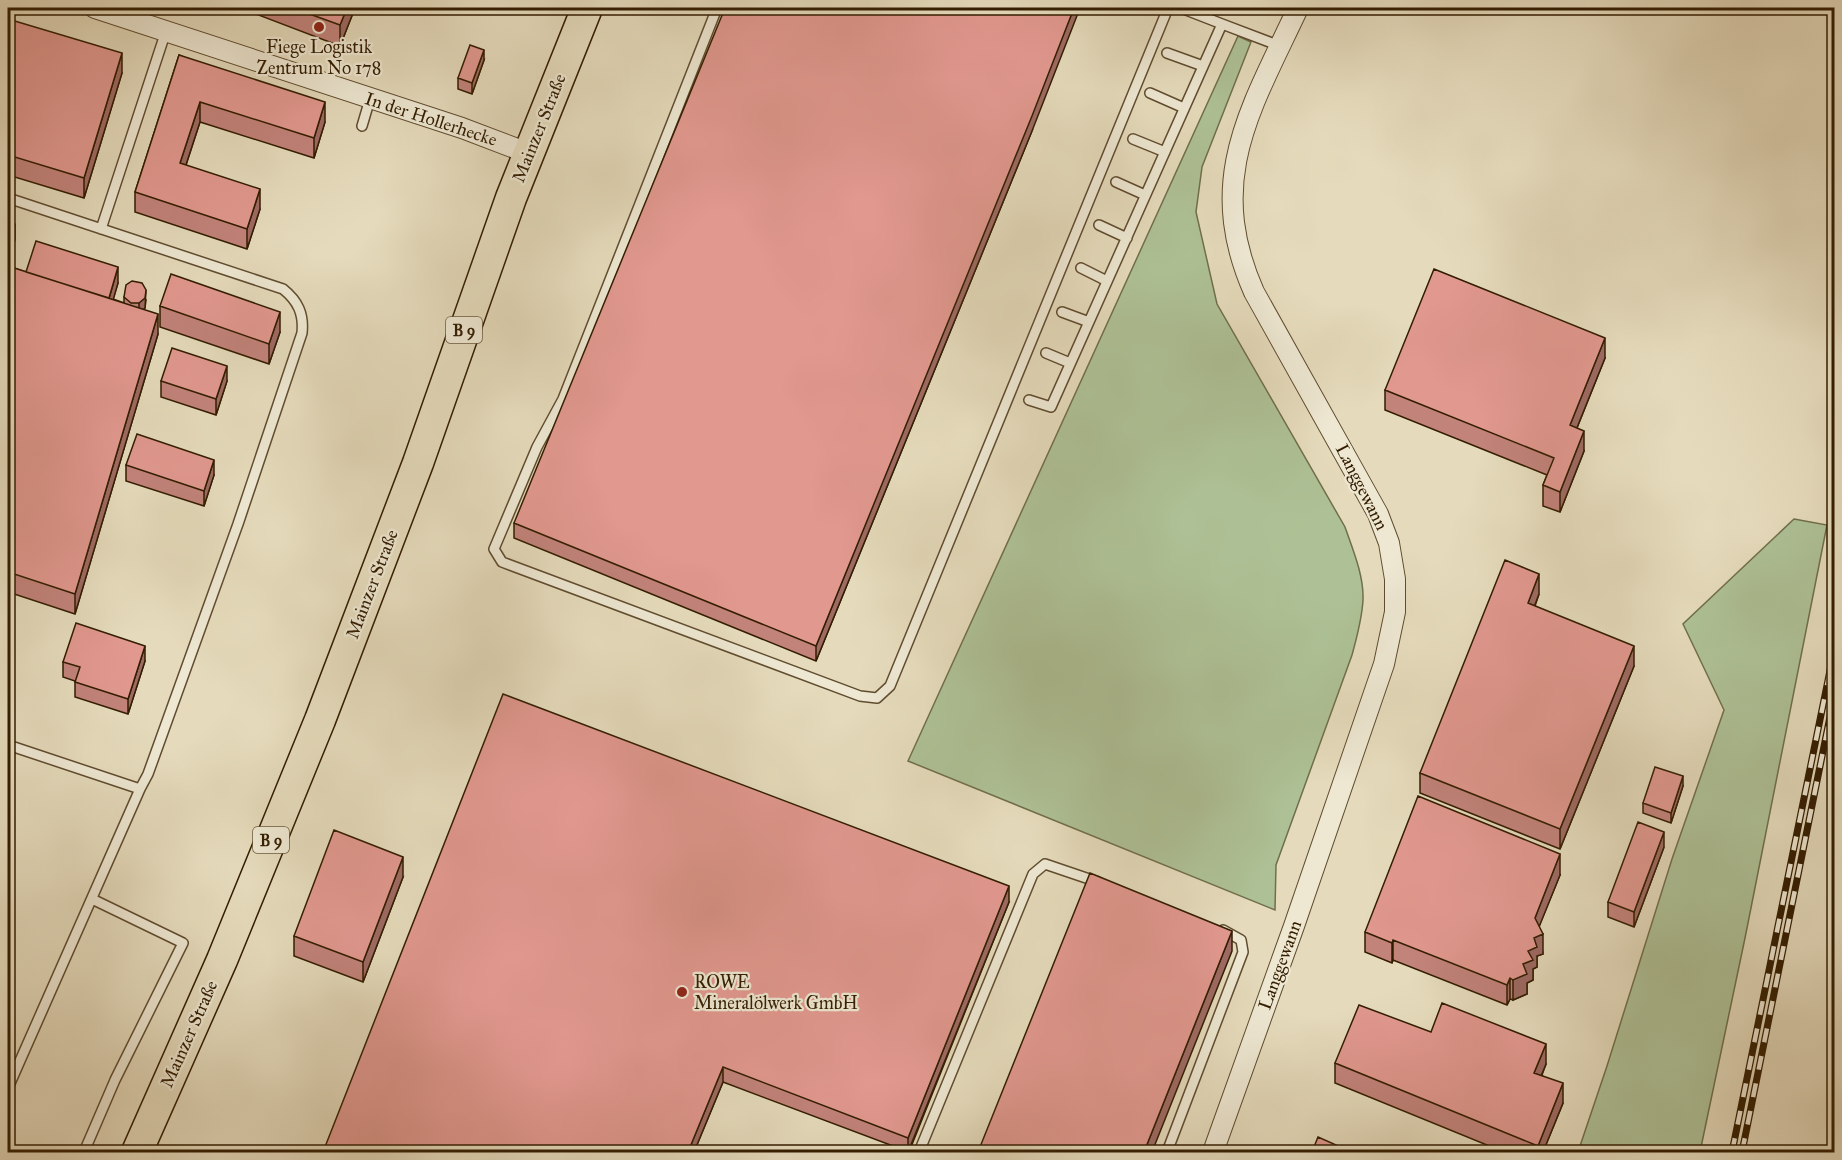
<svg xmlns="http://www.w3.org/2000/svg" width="1842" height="1160" font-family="'IM FELL Great Primer',serif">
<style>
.green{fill:#aec196;stroke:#706f4b;stroke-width:1.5}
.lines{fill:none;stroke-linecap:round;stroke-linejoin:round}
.lane-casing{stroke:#604c2f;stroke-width:12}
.street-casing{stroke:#604c2f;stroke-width:22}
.primary-casing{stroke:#331d00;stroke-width:33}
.lane{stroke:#eee8d3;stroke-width:9}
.street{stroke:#eee8d3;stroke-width:20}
.primary{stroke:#e5dbbc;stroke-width:30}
.rail-casing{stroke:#331d00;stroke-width:7}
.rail{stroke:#eee8d3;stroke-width:4.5;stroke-dasharray:14;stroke-linecap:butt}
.wall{fill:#c2837b;stroke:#331d00;stroke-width:1.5}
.shaded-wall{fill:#9e6a64;stroke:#331d00;stroke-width:1.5}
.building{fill:#e1988f;stroke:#331d00;stroke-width:1.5}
.poi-dot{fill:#8f2418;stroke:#eee8d3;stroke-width:2}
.labels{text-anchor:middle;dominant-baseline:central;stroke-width:4.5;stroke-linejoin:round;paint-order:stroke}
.shield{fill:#eee8d3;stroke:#6b5a3f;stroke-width:1.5}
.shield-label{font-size:16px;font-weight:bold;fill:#331d00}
.poi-label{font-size:18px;fill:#331d00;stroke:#eee8d3}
.street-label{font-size:18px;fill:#331d00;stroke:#eee8d3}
</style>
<rect width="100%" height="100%" fill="#e5dbbc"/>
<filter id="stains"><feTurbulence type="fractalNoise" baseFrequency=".00333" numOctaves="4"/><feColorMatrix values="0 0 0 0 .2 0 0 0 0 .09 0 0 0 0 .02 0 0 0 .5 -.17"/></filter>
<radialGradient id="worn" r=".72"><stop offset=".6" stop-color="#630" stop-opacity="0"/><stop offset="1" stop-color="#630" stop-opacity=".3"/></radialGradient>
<path class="green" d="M1238,36l13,6 -49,125 -6,45 21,92 128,223c8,23 19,49 18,73 -1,18 -6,37 -11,55l-76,210 -1,45 -367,-149z
M1794,519l33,6 -82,413 -45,214h-122l29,-86 65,-207 52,-149 -41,-86z"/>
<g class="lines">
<defs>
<path id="lane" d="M717,8l-154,391 -26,48 -43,102 8,13 358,134 17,2 13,-12 278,-678
M1186,10l36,14
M1167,53l36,13
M1150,93l34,15
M362,126l8,-27
M1133,139l32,13
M1116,182l29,13
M8,198l275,91c15,12 21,25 19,44l-64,191 -90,250 -8,15 -132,-44
M1099,225l28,13
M101,229l65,-198
M1081,268l26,13
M1062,312l27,10
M1046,353l24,10
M1029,400l22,7 171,-383 58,22
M8,1088l132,-299
M84,1152l31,-72 68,-137 -91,-44
M919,1152l114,-278 12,-10 53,18
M1167,1152l76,-200 -2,-12 -18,-10"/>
<path id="street" d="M95,8l367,120 66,25
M1213,1152l81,-226 90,-262 11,-52v-33l-6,-36 -11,-29 -124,-222c-50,-113 -3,-183 44,-284"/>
<path id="primary" d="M137,1152l85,-192 98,-240 98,-257 93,-265 76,-190"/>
</defs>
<use href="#lane" class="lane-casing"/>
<use href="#street" class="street-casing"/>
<use href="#primary" class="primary-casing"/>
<use href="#lane" class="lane"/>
<use href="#street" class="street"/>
<use href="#primary" class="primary"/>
<defs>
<path id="rail" d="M1732,1152l102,-501
M1742,1152l92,-455"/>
</defs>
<use href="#rail" class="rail-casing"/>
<use href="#rail" class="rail"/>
</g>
<path class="wall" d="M240,8h115l-15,38z
M8,19l114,54 -38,125 -76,-23z
M179,55l146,67 -11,36 -114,-36 -14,43 74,44 -13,40 -112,-37v-20z
M484,60l-12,34 -14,-5v-11z
M1032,131l-216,530 -302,-123v-15z
M8,266l18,6 92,11 -5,16 11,4v-6l22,3 -1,8 -1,1 14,25 -83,280 -67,-22z
M160,306l120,26 -11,32 -109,-37z
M1605,358l-28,70 7,23 -24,61 -17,-6v-21l4,-10 -162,-65v-20z
M161,381h66l-11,34 -55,-18z
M126,465l88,10 -10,31 -78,-25z
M1539,594l-4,12 99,60 -74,183 -140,-56v-20z
M145,661l-17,53 -53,-17v-16l-12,-4v-15z
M1683,786l-12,37 -28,-10v-10z
M1664,847l-30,80 -26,-10v-15z
M1560,875l-21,51 4,28 -6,2v11l-4,2v11l-6,3v11l-14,6 -3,-1 -3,6 -114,-45 -1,3 -27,-11v-20z
M403,877l-40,105 -69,-26v-20z
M1009,902l-100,250 -186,-70 -29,70h-371z
M1431,1032l115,32 -4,11 21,28 -20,49h-39l-169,-69v-20z"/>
<path class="shaded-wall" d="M347,8h8l-15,38v-21z
M1074,8h6l-48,123 -216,530v-15z
M484,50v10l-12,34v-11z
M122,53v20l-38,125v-20z
M200,102v20l-20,61v-20z
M325,102v20l-11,36v-20z
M260,189v20l-13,40v-20z
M15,224v16l-7,24v-15z
M118,267v16l-10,35v-16z
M146,290l-1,18 -6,5v-10z
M280,312v20l-11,32v-20z
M158,314v20l-83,280v-20z
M1605,338v20l-35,87v-20z
M227,366v15l-11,34v-16z
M1584,431v20l-24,61v-20z
M214,460v15l-10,31v-15z
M1539,574v20l-11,29v-20z
M145,646v15l-17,53v-15z
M1634,646v20l-74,183v-20z
M1683,776v10l-12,37v-10z
M1664,832v15l-30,80v-15z
M1560,854v21l-25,62 8,-3v20l-6,2v11l-4,2v11l-6,3v11l-14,6v-20l10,-16 12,-46z
M403,857v20l-40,105v-20z
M1009,886v16l-101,250v-14z
M1232,931v20l-80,201h-8z
M1393,940v20l-1,3v-20z
M1510,978v21l-3,6v-20z
M1546,1044v20l-12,29v-20z
M723,1067v15l-29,70h-6z
M1563,1083v20l-20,49h-5v-6z"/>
<path class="building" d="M293,8h54l-7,17z
M725,8h349l-42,108 -216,530 -302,-123z
M8,19l114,34 -38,125 -76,-23z
M470,45l14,5 -12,33 -14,-5z
M179,55l146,47 -11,36 -114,-36 -20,61 80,26 -13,40 -112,-37z
M8,222l7,2 -7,25z
M36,241l82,26 -9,31 -83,-26z
M8,266l150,48 -83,280 -67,-22z
M1434,269l171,69 -35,87 14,6 -24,61 -17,-7 11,-27 -169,-68z
M171,274l109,38 -11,32 -109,-38z
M132,281l10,2 4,7 -1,8 -6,5h-8l-7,-6 2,-12z
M172,348l55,18 -11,33 -55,-18z
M137,434l77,26 -10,31 -78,-26z
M1505,560l34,14 -11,29 106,43 -74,183 -140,-56z
M76,623l69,23 -17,53 -53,-17 5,-15 -17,-5z
M503,694l506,192 -101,252 -185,-71 -35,85h-365z
M1655,767l28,9 -12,37 -28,-10z
M1418,796l142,58 -25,64 8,16 -9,4 3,9 -9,4 5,9 -10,4 4,10 -14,6 -3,-2 -3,7 -114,-45 -1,3 -27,-11z
M1638,822l26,10 -30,80 -26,-10z
M334,830l69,27 -40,105 -69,-26z
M1090,873l142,58 -88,221h-166z
M1442,1003l104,41 -12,29 29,10 -25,63 -203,-83 24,-58 72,27z
M1318,1137l25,11 -2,4h-29z"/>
<g class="poi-dot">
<circle cx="319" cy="27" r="6"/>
<circle cx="682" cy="992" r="6"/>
</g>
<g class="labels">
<g class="shield">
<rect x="446" y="317" width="36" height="26" rx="4.5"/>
<rect x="253" y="827" width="36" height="26" rx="4.5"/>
</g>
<g class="shield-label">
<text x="464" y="330">B 9</text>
<text x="271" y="840">B 9</text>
</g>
<g class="poi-label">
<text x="319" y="47">Fiege Logistik<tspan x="319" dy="21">Zentrum No 178</tspan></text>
<text x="694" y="982" text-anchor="start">ROWE<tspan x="694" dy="21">Mineralölwerk GmbH</tspan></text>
</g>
<g class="street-label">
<text transform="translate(431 119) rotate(18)">In der Hollerhecke</text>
<text transform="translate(539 128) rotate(-68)">Mainzer Straße</text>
<text transform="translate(1362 487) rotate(63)">Langgewann</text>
<text transform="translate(372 584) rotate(-69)">Mainzer Straße</text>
<text transform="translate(1280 965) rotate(-70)">Langgewann</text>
<text transform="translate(189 1034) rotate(-66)">Mainzer Straße</text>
</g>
</g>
<rect width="1842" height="1160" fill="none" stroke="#e5dbbc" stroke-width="30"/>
<rect x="9" y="9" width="1824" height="1142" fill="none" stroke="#331d00" stroke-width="3"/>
<rect x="15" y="15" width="1812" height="1130" fill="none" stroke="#331d00" stroke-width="1.5"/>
<rect width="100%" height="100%" filter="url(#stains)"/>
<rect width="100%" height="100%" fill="url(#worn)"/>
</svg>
